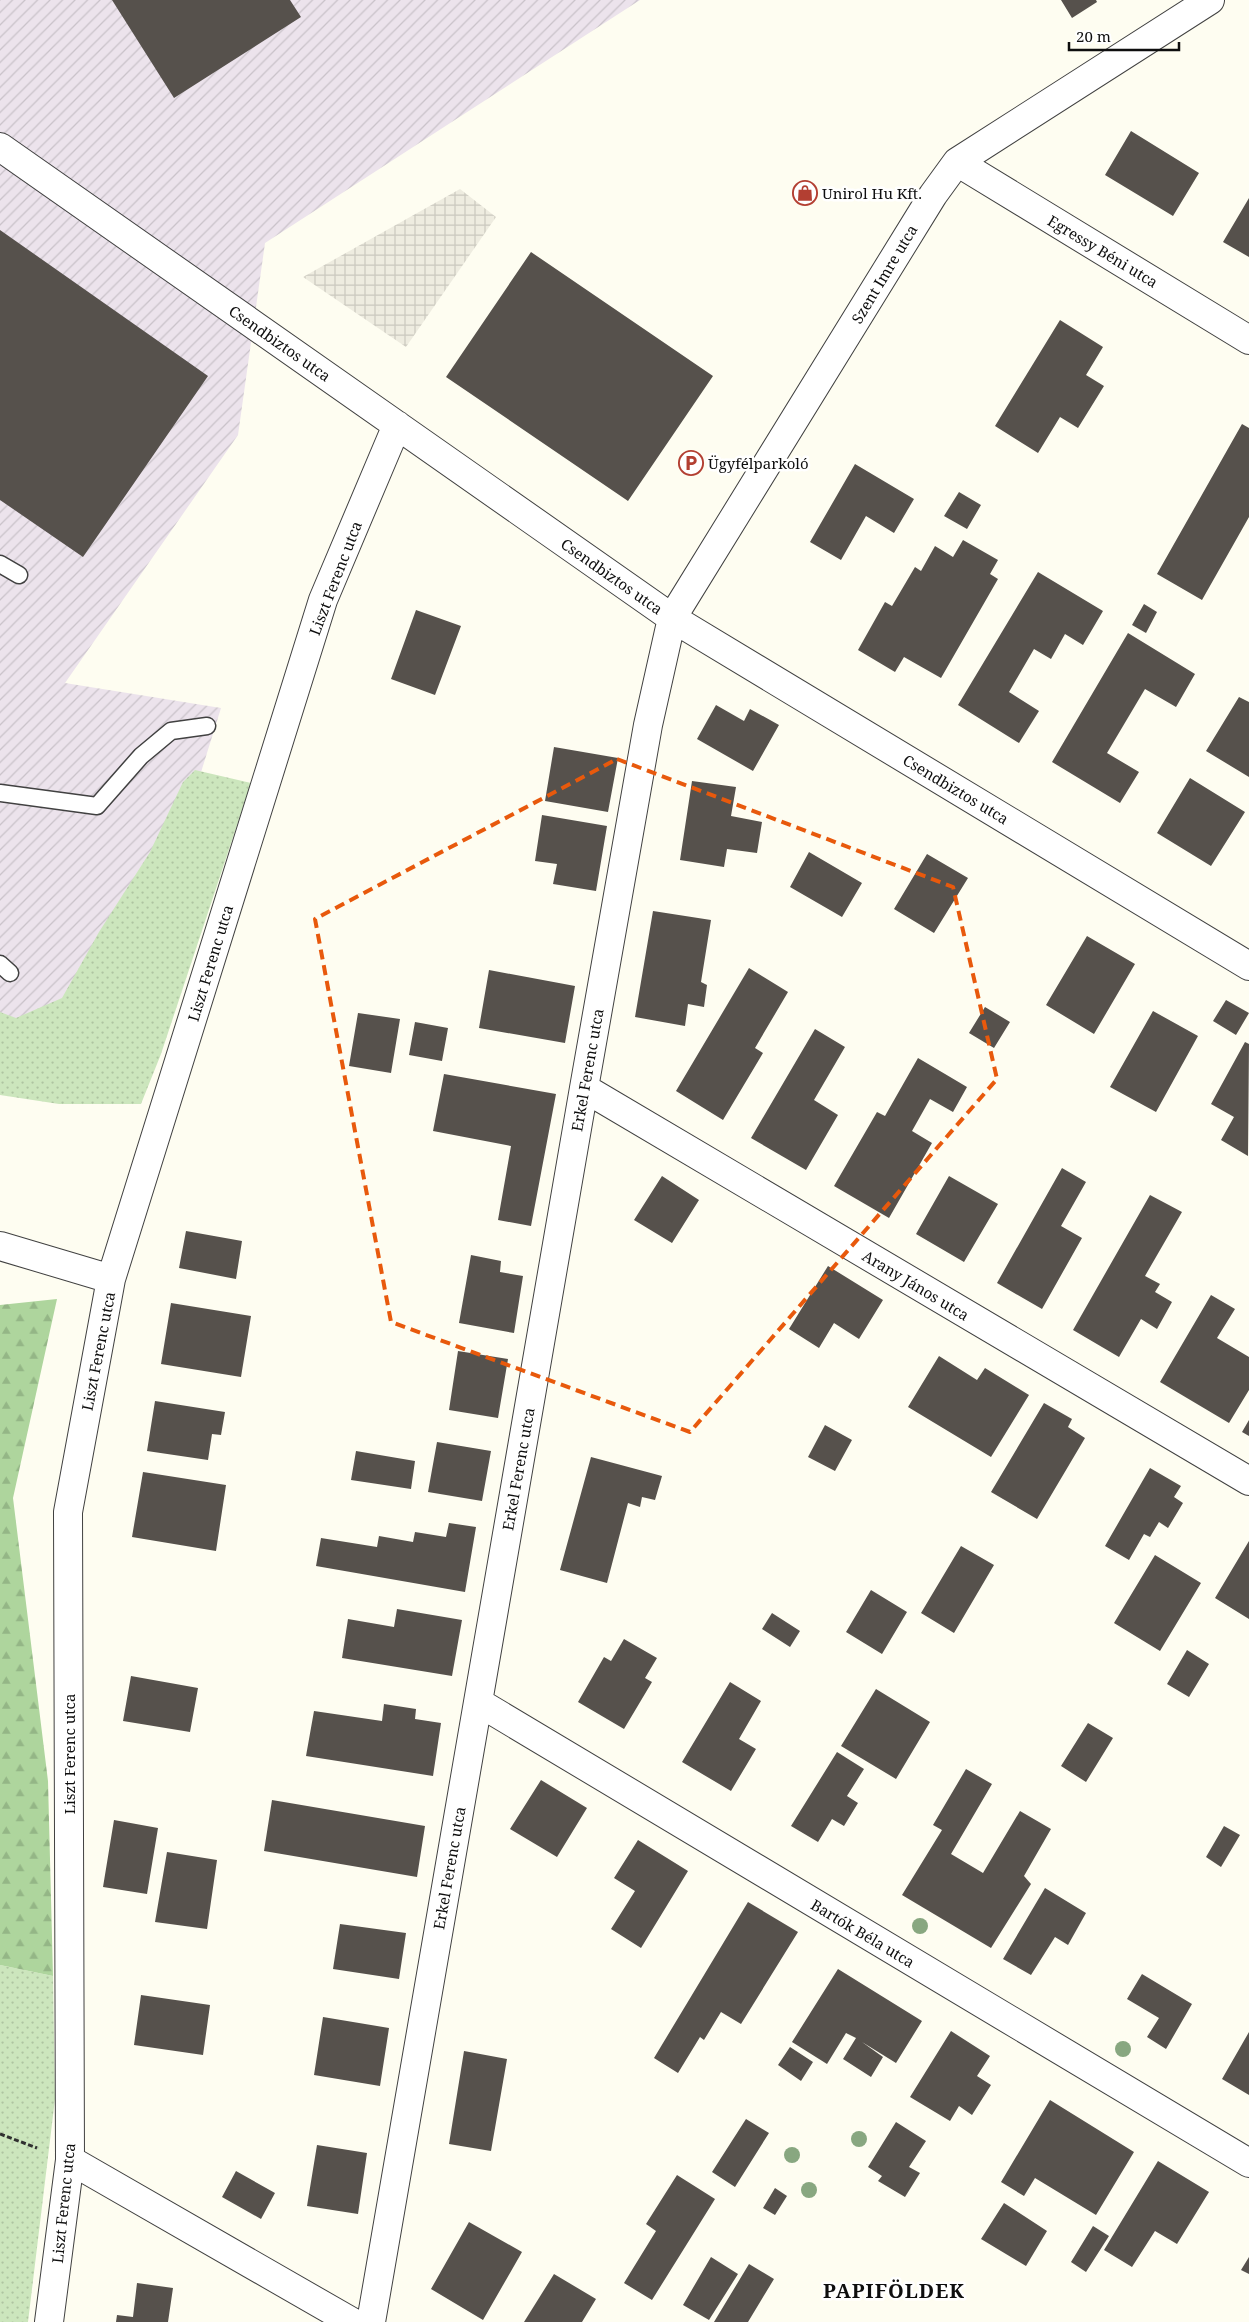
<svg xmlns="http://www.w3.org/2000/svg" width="1249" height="2322" font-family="'Noto Serif',serif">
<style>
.industrial{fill:url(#industrial-furrows)}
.grass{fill:url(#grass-dots)}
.forest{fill:url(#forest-firs)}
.plaza{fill:url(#plaza-grid)}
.building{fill:#56514c}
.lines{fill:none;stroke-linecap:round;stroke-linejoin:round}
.service-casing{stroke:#414141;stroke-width:19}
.minor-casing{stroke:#414141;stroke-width:30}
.path{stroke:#303030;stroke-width:3;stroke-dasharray:5 2.5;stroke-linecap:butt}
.service{stroke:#fff;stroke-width:16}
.minor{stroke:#fff;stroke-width:28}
.tree{fill:#88a780}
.marked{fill:none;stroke:#e8590c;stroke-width:4;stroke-dasharray:10 6;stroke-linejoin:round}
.labels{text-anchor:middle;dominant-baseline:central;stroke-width:5;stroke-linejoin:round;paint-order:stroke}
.poi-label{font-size:15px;fill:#0e0e0e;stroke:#fff;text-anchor:start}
.street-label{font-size:15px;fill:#0e0e0e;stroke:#fff}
.district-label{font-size:20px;font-weight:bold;letter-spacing:1px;fill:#0e0e0e;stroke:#fff}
</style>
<defs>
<pattern id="industrial-furrows" width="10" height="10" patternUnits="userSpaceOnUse" patternTransform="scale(1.25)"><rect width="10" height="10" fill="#ece3ec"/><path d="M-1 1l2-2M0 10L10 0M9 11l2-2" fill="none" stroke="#c9c2c9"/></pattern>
<pattern id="grass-dots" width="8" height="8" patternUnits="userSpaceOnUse" patternTransform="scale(1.25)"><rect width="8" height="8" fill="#cce6bd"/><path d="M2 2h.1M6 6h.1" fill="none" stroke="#aec4a1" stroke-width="1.8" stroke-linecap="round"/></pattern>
<pattern id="forest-firs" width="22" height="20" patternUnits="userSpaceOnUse" patternTransform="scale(1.25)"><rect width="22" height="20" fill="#aed59d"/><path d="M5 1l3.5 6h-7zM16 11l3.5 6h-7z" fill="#94b686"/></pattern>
<pattern id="plaza-grid" width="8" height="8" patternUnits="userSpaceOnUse" patternTransform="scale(1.25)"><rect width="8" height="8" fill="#eeece0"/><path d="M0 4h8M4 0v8" fill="none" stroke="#cbc9bf"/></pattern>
</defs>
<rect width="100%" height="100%" fill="#fefdf1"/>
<path class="industrial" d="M0,0h640l-375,243 -27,192 -173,248 156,25 -118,379 -103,-19z"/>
<path class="grass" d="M195,770l56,13 -90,271 -20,50h-82l-59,-9v-83l16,6 46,-20 37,-66 51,-80 33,-70z
M0,1965l53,11 2,123 -27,223h-28z"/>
<path class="forest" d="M57,1299l-44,199 35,283 5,195 -53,-11v-660z"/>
<path class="plaza" d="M460,189l36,28 -90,130 -103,-70z"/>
<path class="building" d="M112,0h178l11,17 -127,81z
M1061,0h35l1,2 -25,16z
M1131,131l68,42 -26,43 -68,-41z
M1249,198v59l-26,-15z
M0,230l208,146 -125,181 -83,-57z
M531,252l182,124 -85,125 -182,-124z
M1060,320l43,27 -17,28 18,11 -26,42 -18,-11 -22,36 -43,-27z
M1242,424l7,4v89l-47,83 -45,-26z
M855,464l59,35 -20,34 -28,-17 -25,44 -31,-18z
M959,492l22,13 -14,24 -23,-13z
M963,540l35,20 -8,14 8,5 -57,99 -37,-21 -9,15 -37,-22 27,-48 7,4 23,-39 6,4 14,-25 18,11z
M1038,572l65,39 -20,34 -18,-11 -14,25 -17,-10 -25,43 30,19 -20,32 -61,-38z
M1144,604l13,8 -11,21 -14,-8z
M416,610l45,16 -26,69 -44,-16z
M1128,633l67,41 -19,33 -31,-18 -38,64 32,19 -19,31 -68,-41z
M1239,697l10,5v75l-43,-26z
M716,705l28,16 6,-12 29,16 -26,46 -56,-32z
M554,747l64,11 -10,54 -63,-11z
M1190,778l55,34 -34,54 -54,-33z
M692,781l44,6 -5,29 31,6 -5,31 -30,-4 -3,18 -44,-7z
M542,815l65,11 -11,65 -43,-7 4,-20 -22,-3z
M809,852l53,31 -20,34 -52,-30z
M927,854l41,24 -34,55 -40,-24z
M653,911l58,9 -10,62 6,3 -3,22 -16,-3 -3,22 -50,-9z
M1087,936l48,28 -41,70 -48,-29z
M749,968l39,24 -33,56 8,5 -40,67 -47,-29z
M489,970l86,16 -10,57 -86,-15z
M1226,1000l23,13 -13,22 -23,-14z
M985,1007l25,15 -16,26 -25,-15z
M1153,1011l45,25 -42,76 -46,-25z
M358,1013l42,6 -9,54 -42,-7z
M415,1022l33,6 -6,33 -33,-6z
M815,1029l30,18 -31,53 24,15 -32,55 -55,-32z
M1245,1042l4,2 -1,112 -27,-16 13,-23 -23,-13z
M918,1058l49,29 -14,25 -23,-13 -18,32 20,12 -43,75 -55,-32 43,-74 8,4z
M444,1074l112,20 -25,132 -33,-6 13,-74 -78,-15z
M1062,1168l24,14 -25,44 21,12 -40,71 -45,-26z
M662,1176l37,24 -27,43 -38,-23z
M949,1176l49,28 -34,58 -48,-28z
M1150,1195l32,17 -37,64 15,8 -5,8 17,10 -15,27 -16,-10 -22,38 -46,-27z
M186,1231l56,10 -6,38 -57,-11z
M471,1255l30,6 -1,11 23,4 -9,57 -55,-10z
M828,1266l55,34 -24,39 -25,-16 -15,25 -30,-19z
M1211,1295l24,14 -18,29 32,19v33l-20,33 -69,-41z
M171,1303l80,13 -10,61 -80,-13z
M458,1351l50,8 -10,59 -49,-8z
M939,1356l38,24 8,-12 44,27 -38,62 -83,-50z
M155,1401l70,11 -4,23 -9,-1 -4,26 -61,-9z
M1044,1403l28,16 -4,8 17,11 -48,81 -46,-27z
M1249,1420v16l-7,-4z
M825,1425l27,15 -17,31 -27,-14z
M437,1442l54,9 -9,50 -54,-9z
M356,1451l59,10 -4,28 -60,-9z
M591,1457l71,19 -7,24 -13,-3 -2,10 -12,-4 -21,80 -47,-13z
M1150,1468l31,18 -7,11 9,6 -15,25 -9,-6 -9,15 -6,-3 -15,26 -24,-14z
M143,1472l83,13 -10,66 -84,-14z
M449,1523l27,4 -11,65 -149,-26 5,-28 56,9 2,-11 34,6 2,-10 31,5z
M1249,1541v78l-34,-21z
M961,1546l33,19 -40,68 -33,-20z
M1155,1555l46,28 -41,68 -46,-28z
M871,1590l36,22 -25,42 -36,-22z
M397,1609l65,11 -10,56 -110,-18 6,-39 46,8z
M772,1613l28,18 -10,16 -28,-18z
M624,1639l33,19 -12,20 7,4 -28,47 -46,-27 26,-45 7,4z
M1187,1650l22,14 -20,33 -22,-13z
M131,1676l67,12 -8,44 -67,-11z
M730,1682l31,19 -22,38 17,10 -25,42 -49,-29z
M876,1689l54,33 -34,57 -55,-33z
M384,1704l32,5 -1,10 26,4 -8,53 -127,-20 8,-45 68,10z
M1088,1723l25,15 -27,44 -25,-16z
M837,1752l27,17 -17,27 11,7 -14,23 -12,-7 -14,23 -27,-16z
M966,1769l26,15 -41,70 32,19 37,-62 31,18 -27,47 7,8 -40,64 -89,-53 40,-65 -9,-5z
M541,1780l46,28 -30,49 -47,-28z
M272,1800l153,26 -8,51 -153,-26z
M114,1820l44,8 -11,66 -44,-7z
M1224,1826l16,9 -19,32 -15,-10z
M638,1840l50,31 -47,77 -30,-19 24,-38 -21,-13z
M167,1852l50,8 -10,69 -52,-7z
M1045,1888l41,25 -18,32 -13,-8 -24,38 -28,-16z
M748,1902l50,30 -57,92 -20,-12 -17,28 -4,-3 -22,36 -24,-15z
M340,1924l66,9 -7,46 -66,-10z
M838,1969l84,52 -26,42 -34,-21 21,15 -12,20 -28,-18 13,-21 -10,-5 -19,31 -35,-22z
M1142,1974l50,30 -26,45 -19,-12 12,-19 -32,-19z
M141,1995l69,10 -7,50 -69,-10z
M323,2017l66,11 -9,58 -66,-11z
M951,2031l39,25 -13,20 14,9 -19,30 -13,-9 -9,15 -40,-24z
M1249,2032v63l-27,-16z
M790,2047l23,15 -12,19 -23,-16z
M464,2051l43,8 -16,92 -42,-7z
M1050,2100l84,52 -38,63 -61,-37 -11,18 -23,-14z
M746,2119l23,14 -34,54 -23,-15z
M896,2122l30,19 -17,26 11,6 -15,24 -27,-16 4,-5 -14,-9z
M317,2145l50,8 -9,61 -51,-8z
M1158,2161l51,31 -32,52 -22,-13 -23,36 -28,-17z
M236,2171l39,22 -14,26 -39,-22z
M677,2175l38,24 -63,101 -28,-17 32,-52 -10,-7z
M775,2188l12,8 -12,19 -12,-7z
M1004,2203l43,28 -21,35 -45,-27z
M469,2222l53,30 -39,68 -52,-31z
M1093,2226l16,10 -23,36 -15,-10z
M711,2257l27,17 -29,46 -26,-15z
M1249,2257v17l-8,-4z
M749,2264l25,15 -26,43h-34z
M554,2274l42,25 -14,23h-58z
M137,2283l36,5 -5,34h-52l1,-7 16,2z"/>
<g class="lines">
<defs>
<path id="service" d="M0,564l19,11
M0,793l97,13 44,-50 30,-25 36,-5
M0,964l10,9"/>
<path id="minor" d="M0,147l672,471 577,348
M957,162l292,178
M584,1088l665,393
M0,1246l111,33
M478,1702l771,461
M70,2160l282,162
M49,2322l21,-162 -2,-648 43,-233 212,-679 74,-175
M371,2322l213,-1234 64,-363 24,-107 261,-423 24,-33 253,-162"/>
</defs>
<use href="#service" class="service-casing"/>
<use href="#minor" class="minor-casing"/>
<path class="path" d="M0,2134l37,14"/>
<use href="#service" class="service"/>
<use href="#minor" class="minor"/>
</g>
<g class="tree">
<circle cx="920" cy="1926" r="8"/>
<circle cx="1123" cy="2049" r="8"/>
<circle cx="859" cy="2139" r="8"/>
<circle cx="792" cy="2155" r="8"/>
<circle cx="809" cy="2190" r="8"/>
</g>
<path class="marked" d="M617,759l336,128 44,192 -307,353 -299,-110 -76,-403z"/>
<defs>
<symbol id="shop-ring" viewBox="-11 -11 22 22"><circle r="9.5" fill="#fff" stroke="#b33f32" stroke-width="1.5"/><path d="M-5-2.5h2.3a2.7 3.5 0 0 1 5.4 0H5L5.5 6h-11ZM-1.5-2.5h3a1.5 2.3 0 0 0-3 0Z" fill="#b33f32"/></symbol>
<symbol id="parking-ring" viewBox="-11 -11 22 22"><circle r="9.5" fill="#fff" stroke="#b33f32" stroke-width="1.5"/><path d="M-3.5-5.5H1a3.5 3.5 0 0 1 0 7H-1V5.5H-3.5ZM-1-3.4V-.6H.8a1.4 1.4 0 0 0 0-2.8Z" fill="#b33f32"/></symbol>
</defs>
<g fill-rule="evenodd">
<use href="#shop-ring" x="791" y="179" width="28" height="28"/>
<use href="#parking-ring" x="677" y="449" width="28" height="28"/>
</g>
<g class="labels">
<g class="poi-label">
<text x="822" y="193">Unirol Hu Kft.</text>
<text x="708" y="463">Ügyfélparkoló</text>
</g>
<g class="street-label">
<text transform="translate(1103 251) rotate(31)">Egressy Béni utca</text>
<text transform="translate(884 274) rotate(-59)">Szent Imre utca</text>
<text transform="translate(280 343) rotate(35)">Csendbiztos utca</text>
<text transform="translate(612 576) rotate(35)">Csendbiztos utca</text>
<text transform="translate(335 578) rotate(-69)">Liszt Ferenc utca</text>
<text transform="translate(956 789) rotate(31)">Csendbiztos utca</text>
<text transform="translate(210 963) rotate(-73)">Liszt Ferenc utca</text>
<text transform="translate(587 1070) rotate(-80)">Erkel Ferenc utca</text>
<text transform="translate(916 1285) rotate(31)">Arany János utca</text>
<text transform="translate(98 1351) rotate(-79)">Liszt Ferenc utca</text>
<text transform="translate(518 1469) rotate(-80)">Erkel Ferenc utca</text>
<text transform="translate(69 1754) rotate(-90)">Liszt Ferenc utca</text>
<text transform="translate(449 1868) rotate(-80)">Erkel Ferenc utca</text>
<text transform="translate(863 1933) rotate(31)">Bartók Béla utca</text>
<text transform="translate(63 2203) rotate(-84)">Liszt Ferenc utca</text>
</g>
<g class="district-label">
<text x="894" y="2290">PAPIFÖLDEK</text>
</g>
</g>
<path d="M1069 42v8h110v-8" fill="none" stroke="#0e0e0e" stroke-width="2.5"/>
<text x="1076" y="42" font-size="15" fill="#0e0e0e" stroke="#ffffff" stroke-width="4" paint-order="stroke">20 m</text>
</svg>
